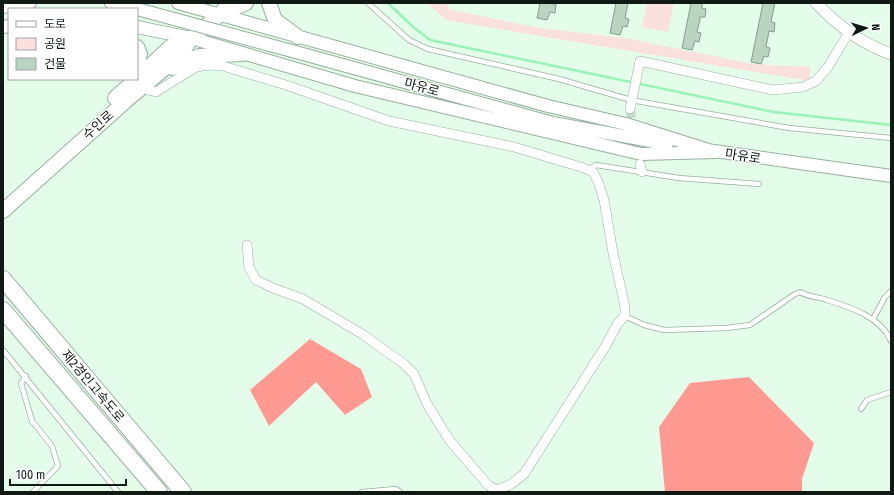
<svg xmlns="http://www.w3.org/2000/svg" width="894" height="495" font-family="'Fira Sans Condensed','Noto Sans KR',sans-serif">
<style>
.green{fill:#fbe1de}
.forest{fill:#fe9a92}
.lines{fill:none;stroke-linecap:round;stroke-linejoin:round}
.stream{stroke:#99f3b6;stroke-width:2.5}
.building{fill:#bbd4c2;stroke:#859d8c}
.minor-tunnel{stroke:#c3dbca;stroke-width:9;stroke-dasharray:9 4.5;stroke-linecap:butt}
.service-casing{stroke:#97af9d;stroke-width:6}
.minor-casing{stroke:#97af9d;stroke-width:10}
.tertiary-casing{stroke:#97af9d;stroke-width:12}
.secondary-casing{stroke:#97af9d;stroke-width:14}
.primary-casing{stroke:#97af9d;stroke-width:16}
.motorway-casing{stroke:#97af9d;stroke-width:18}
.service{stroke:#fff;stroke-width:4.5}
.minor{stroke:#fff;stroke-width:9}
.tertiary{stroke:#fff;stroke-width:11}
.secondary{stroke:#fff;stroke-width:12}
.primary{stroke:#fff;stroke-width:14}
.motorway{stroke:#fff;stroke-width:16}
.secondary-bridge-casing{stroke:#97af9d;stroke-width:14;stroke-linecap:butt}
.secondary-bridge{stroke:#fff;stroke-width:12}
.labels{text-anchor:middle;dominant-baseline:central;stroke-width:3;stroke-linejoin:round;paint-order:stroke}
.street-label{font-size:13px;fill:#101913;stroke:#fff}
</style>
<rect width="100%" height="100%" fill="#e3fdea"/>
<path class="green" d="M427,3h22l-1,6 92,19 85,10 128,26 57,3v14l-364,-61z
M647,3h27l-6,29 -26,-5z"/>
<path class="forest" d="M310,339l51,30 11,28 -27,18 -29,-33 -47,44 -19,-36z
M749,377l65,66 -12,36v13h-137l-6,-65 31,-44z"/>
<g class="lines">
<path class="stream" d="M388,3l24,23 18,14 344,72 117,13"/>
</g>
<path class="building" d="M540,3l16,1 -1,9 -5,-1 -3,8 -10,-2z
M616,3h12l-3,15 4,1 -2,8 -4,-1 -3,9 -10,-2z
M691,3h11v5l4,1 -1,8h-5v3l-3,12 4,1 -2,9 -4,-1 -3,9 -10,-2z
M763,3h12l-4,19 4,1 -1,9 -5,-1 -3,16 4,1 -2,9 -4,-1 -3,8 -10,-2z"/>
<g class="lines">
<path class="minor-tunnel" d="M630,109l9,49"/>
<defs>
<path id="service" d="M368,3l41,37 19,9 131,30 72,21 158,28 102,10
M588,170l8,-5 83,13 80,6
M625,316l19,9 20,5 62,-2 24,-3 45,-31 5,-2c11,6 16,4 27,8 23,7 54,17 64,41
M873,319l12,-22 6,-6
M3,350l115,142
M26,376l-5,7 11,38 20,25 6,20 -25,26
M861,409l6,-9 24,-8
M362,492l34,-3 4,3"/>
<path id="minor" d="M140,88l16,4 40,-25 13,-2 14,1 63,19 103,36 125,26 70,21 9,4 6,12 5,16 9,53 12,54v9l-7,7 -13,24 -81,127 -14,11 -14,5 -8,-5 -38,-44 -23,-37 -13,-30 -10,-10 -42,-30 -59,-35 -30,-11 -17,-8 -7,-13 -2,-22
M630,109l10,-48 133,29 30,-3 13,-6 12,-14 21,-35
M640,164l2,8"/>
<path id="tertiary" d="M816,3c21,22 46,41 75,51"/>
<path id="secondary" d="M111,3l15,3
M3,7l27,-4
M3,27l6,-1
M137,27l54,11 164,48 286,68 74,-2 -89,-28 -78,-18 -370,-103
M292,51l261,72 114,21
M707,150l184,26"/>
<path id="primary" d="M269,3l6,17 23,17
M221,14l25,-11
M137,47l3,7 -3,13
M172,68l27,-12 43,-2
M137,78l33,-31 21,-9 30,-24 7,-11
M115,98l21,-19
M3,211l124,-111 55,-46 9,-16"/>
<path id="motorway" d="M3,279l180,213
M3,310l156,182"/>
</defs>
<use href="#service" class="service-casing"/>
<use href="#minor" class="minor-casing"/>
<use href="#tertiary" class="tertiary-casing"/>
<use href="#secondary" class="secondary-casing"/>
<use href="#primary" class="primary-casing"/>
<use href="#motorway" class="motorway-casing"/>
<use href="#service" class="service"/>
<use href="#minor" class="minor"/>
<use href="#tertiary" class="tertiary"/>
<use href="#secondary" class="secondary"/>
<use href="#primary" class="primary"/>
<use href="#motorway" class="motorway"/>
<defs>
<path id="secondary-bridge" d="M126,6l166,45"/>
</defs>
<use href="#secondary-bridge" class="secondary-bridge-casing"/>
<use href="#secondary-bridge" class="secondary-bridge"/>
</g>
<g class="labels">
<g class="street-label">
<text transform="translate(422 87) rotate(15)">마유로</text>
<text transform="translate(98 125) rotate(-42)">수인로</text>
<text transform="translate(743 156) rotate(9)">마유로</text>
<text transform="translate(93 386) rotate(50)">제2경인고속도로</text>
</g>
</g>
<rect width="894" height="495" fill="none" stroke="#101913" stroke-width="8"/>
<rect x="8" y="8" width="130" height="72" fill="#ffffff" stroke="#9fa3a1"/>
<rect x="16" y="21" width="20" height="6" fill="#ffffff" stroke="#9fa3a1"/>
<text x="44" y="28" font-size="12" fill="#101913">도로</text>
<rect x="16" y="38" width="20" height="12" fill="#fbe1de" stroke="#9fa3a1"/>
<text x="44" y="48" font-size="12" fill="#101913">공원</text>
<rect x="16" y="58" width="20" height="12" fill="#bbd4c2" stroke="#9fa3a1"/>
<text x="44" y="68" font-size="12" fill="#101913">건물</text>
<g transform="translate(866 28) rotate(85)" stroke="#ffffff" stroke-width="3" paint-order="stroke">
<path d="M0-3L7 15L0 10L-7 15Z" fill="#101913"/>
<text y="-6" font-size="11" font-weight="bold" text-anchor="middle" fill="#101913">N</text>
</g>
<path d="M10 479v6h116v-6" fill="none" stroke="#101913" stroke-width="2"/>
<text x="16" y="479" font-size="12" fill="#101913" stroke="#ffffff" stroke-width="3" paint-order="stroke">100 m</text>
</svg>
